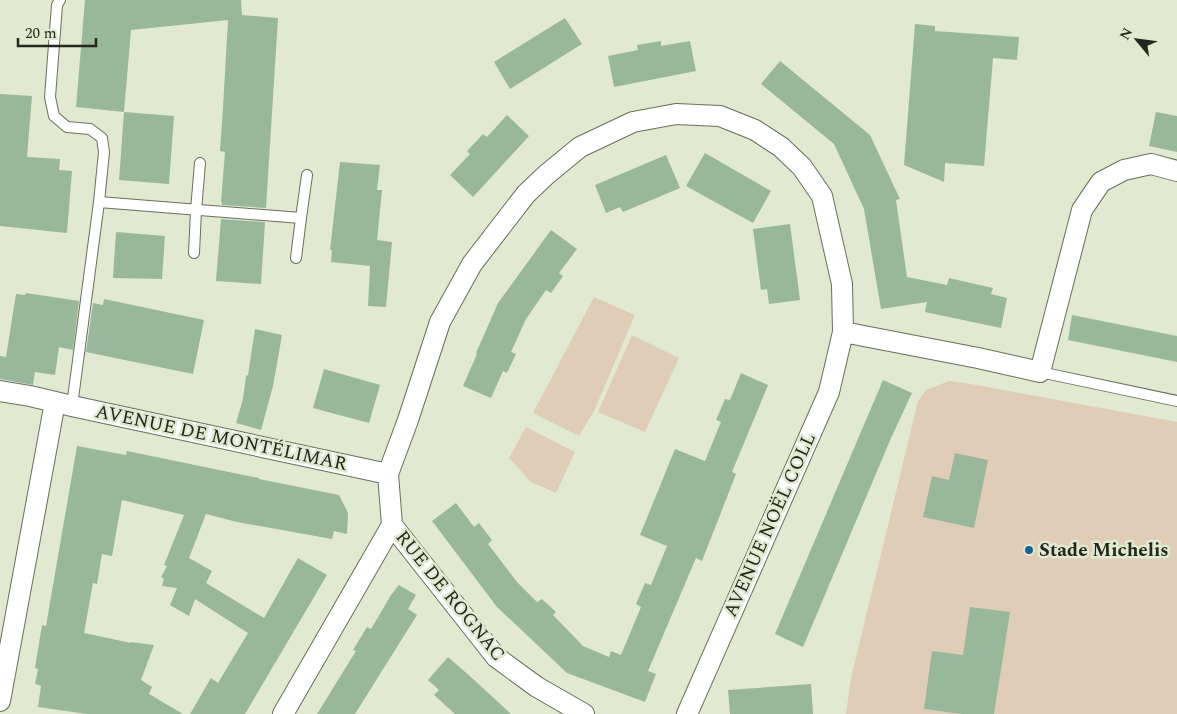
<svg xmlns="http://www.w3.org/2000/svg" width="1177" height="714" font-family="Spectral,serif">
<style>
.green{fill:#dfcdb7}
.building{fill:#99b89b}
.lines{fill:none;stroke-linecap:round;stroke-linejoin:round}
.lane-casing{stroke:#686f5a;stroke-width:12}
.street-casing{stroke:#686f5a;stroke-width:22}
.lane{stroke:#fff;stroke-width:10}
.street{stroke:#fff;stroke-width:20}
.poi-dot{fill:#196296;stroke:#e1e9d1;stroke-width:2}
.labels{text-anchor:middle;dominant-baseline:central;stroke-width:5;stroke-linejoin:round;paint-order:stroke}
.street-label{font-size:19px;fill:#24271e;stroke:#e1e9d1}
.poi-label{font-size:19px;font-weight:bold;fill:#24271e;stroke:#e1e9d1;text-anchor:start}
</style>
<rect width="100%" height="100%" fill="#e1e9d1"/>
<path class="green" d="M594,297l41,18 -40,94 -16,27 -46,-23z
M632,335l47,23 -34,74 -47,-20z
M949,381l22,3 206,38v292h-331l5,-36 67,-277 8,-11z
M526,427l49,25 -19,41 -25,-11 -22,-24z"/>
<path class="building" d="M85,0h156l1,15 36,3 -12,190 -44,-3v-3h-1l4,-50 -5,-1 3,-43 5,-88 -97,10 -7,82 -48,-5z
M565,18l17,26 -72,45 -16,-27z
M915,24l20,2v5l84,6 -2,23 -24,-2 -9,108 -39,-3 -1,19 -40,-17z
M661,41v5l29,-5 6,30 -82,16 -6,-31 30,-6 -1,-5z
M780,61l90,74 30,64 -4,1 11,77 40,8 2,-7 44,10 -2,6 16,4 -6,30 -76,-16 2,-10 -46,7 -17,-100 -30,-65 -73,-60z
M0,94l32,2 -5,61 33,2 -1,11 13,1 -5,62 -67,-7z
M124,112l50,4 -5,68 -50,-4z
M1156,112l21,4v36l-28,-6z
M507,115l22,21 -56,61 -23,-22 20,-21 -3,-3 16,-17 4,3z
M705,153l66,38 -18,32 -67,-37z
M666,155l14,33 -57,24 -3,-5 -14,6 -11,-28z
M340,162l40,3 -3,25h5l-5,50 15,2 -6,65 -18,-1 2,-40 -39,-4 1,-12h-2z
M221,219l44,3 -4,62 -45,-3z
M790,224l10,76 -31,4 -2,-15 -6,1 -8,-61z
M551,230l26,19 -18,24 4,3 -12,17 -5,-3 -20,29 -15,33 5,2 -9,19 -4,-2 -12,27 -28,-12 14,-32 -1,-1 22,-50z
M116,232l49,4 -3,43 -49,-1z
M26,293l53,8 -6,49 -14,-3 -4,28 -20,-3 -2,13 -33,-6v-23l6,1 10,-63 9,1z
M104,299l100,21 -11,54 -107,-22 7,-49 10,2z
M1072,315l105,21v26l-109,-22z
M255,329l27,6 -9,51 -12,44 -25,-7 7,-24 3,-23 2,-1z
M324,369l56,16 -11,38 -56,-15z
M741,373l27,12 -36,87 4,2 -34,87 -6,-3 -48,113 8,3 -11,28 -78,-29 -70,-66 -65,-86 24,-18 18,24 5,-4 13,17 -4,4 29,38 20,20 5,-3 14,13 -3,3 30,31 26,11 2,-6 10,4 20,-48 -5,-3 9,-21 6,2 16,-39 -27,-11 35,-86 30,12 16,-39 -5,-2 9,-21 5,1z
M883,380l29,13 -21,45 -88,209 -28,-13z
M77,446l49,9 1,-4 102,21 30,6v1l80,16 9,18 -1,21 -13,-3 -2,8 -95,-17 -31,-8 -17,44 23,13 -6,12 58,35 34,-60 29,17 -82,139h-55l21,-36 7,5 30,-50 -53,-34 -6,17 -19,-11 7,-17 -15,-2 2,-7 -3,-2 6,-11 -3,-1 20,-50 -62,-15 -10,56 -10,-2 -5,30 -4,-1 -9,50 47,10v-1l23,3 -13,35 11,7 -3,7 34,20h-96l-49,-7 3,-21 -6,-2 3,-15 -3,-1 7,-43 4,1z
M955,453l33,7 -14,68 -51,-11 9,-41 17,4z
M399,585l17,10 -8,14 9,6 -62,99h-38l39,-63 -3,-1 14,-23 4,2 20,-34z
M970,607l40,5 -16,102h-32l-38,-5 8,-58 31,4z
M448,657l24,21 39,36h-56l-21,-19 5,-5 -11,-10z
M811,684l2,30h-83l-2,-24z"/>
<g class="lines">
<defs>
<path id="lane" d="M60,0l-3,5 -7,92 4,19 13,11 23,2 12,9 2,14 -5,50 -27,204
M99,202l202,16 6,-43
M194,253l2,-43 4,-47
M296,258l5,-40
M1040,372l137,29"/>
<path id="street" d="M843,332l135,26 62,14 42,-162 19,-28 23,-12 27,-6 26,7
M0,391l30,5 42,10 316,68
M392,525l104,132 41,30 47,27
M0,701l55,-299
M283,714l109,-189 -4,-51 20,-54 32,-98 32,-58 54,-70 20,-19 34,-28 53,-25 43,-8 44,2 35,14 26,17 21,20 20,29 20,88 1,48 -14,60 -142,322"/>
</defs>
<use href="#lane" class="lane-casing"/>
<use href="#street" class="street-casing"/>
<use href="#lane" class="lane"/>
<use href="#street" class="street"/>
</g>
<circle class="poi-dot" cx="1029" cy="550" r="5"/>
<g class="labels">
<g class="street-label">
<text transform="translate(221 438) rotate(12)">AVENUE DE MONTÉLIMAR</text>
<text transform="translate(770 525) rotate(-66)">AVENUE NOËL COLL</text>
<text transform="translate(450 596) rotate(51)">RUE DE ROGNAC</text>
</g>
<g class="poi-label">
<text x="1039" y="550">Stade Michelis</text>
</g>
</g>
<g transform="translate(1137 40) rotate(299)" stroke="#e1e9d1" stroke-width="4" paint-order="stroke">
<path d="M0-4L9 19L0 12L-9 19Z" fill="#24271e"/>
<text y="-8" font-size="14" font-weight="bold" text-anchor="middle" fill="#24271e">N</text>
</g>
<path d="M18 38v8h78v-8" fill="none" stroke="#24271e" stroke-width="2.5"/>
<text x="25" y="38" font-size="15" fill="#24271e" stroke="#e1e9d1" stroke-width="4" paint-order="stroke">20 m</text>
</svg>
